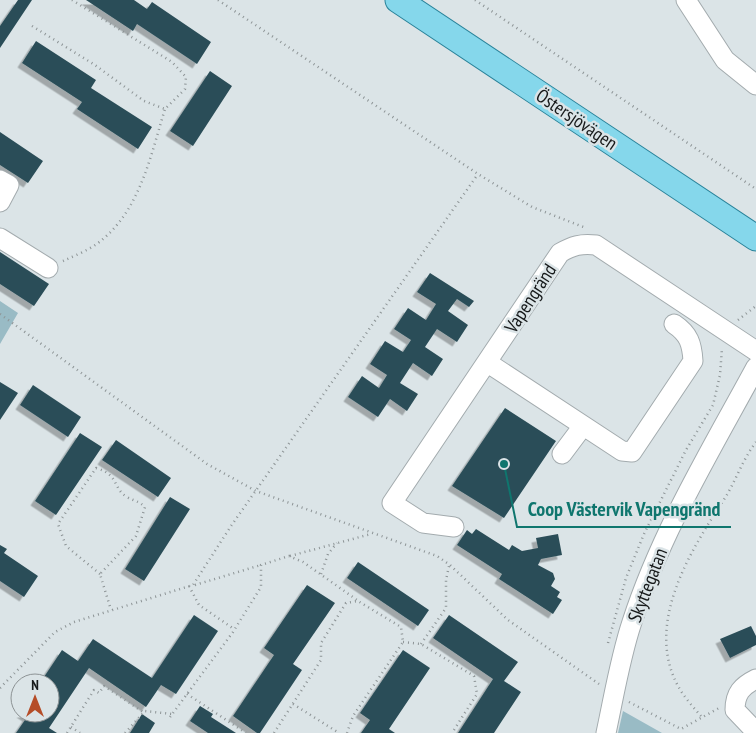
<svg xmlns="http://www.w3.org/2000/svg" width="756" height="733" font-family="'PT Sans Narrow',sans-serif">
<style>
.green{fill:#99bbc5}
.building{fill:#2c4e58;filter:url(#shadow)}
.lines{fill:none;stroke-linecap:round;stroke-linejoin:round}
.minor-casing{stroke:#a3abae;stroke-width:21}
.major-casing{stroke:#2a839a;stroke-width:27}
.path{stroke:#8d9496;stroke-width:2.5;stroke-dasharray:1 4;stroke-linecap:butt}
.minor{stroke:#fff;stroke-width:19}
.major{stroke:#85d7eb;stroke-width:25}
.labels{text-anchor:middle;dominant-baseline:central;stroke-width:5;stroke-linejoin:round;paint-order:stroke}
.street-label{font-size:19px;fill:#171a1b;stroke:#dbe4e7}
.leader{fill:none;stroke:#0f766e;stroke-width:2}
.callout-dot{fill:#0f766e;stroke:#dbe4e7;stroke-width:2}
.callout-label{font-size:20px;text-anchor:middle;font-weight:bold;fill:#0f766e;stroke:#dbe4e7;stroke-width:5;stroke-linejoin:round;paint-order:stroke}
</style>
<defs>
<filter id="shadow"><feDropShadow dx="-4.5" dy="4.5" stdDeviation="0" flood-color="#0004"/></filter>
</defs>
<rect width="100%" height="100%" fill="#dbe4e7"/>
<path class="green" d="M0,301l18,12 -18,31z
M623,711l39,22h-44z"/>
<path class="building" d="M18,0h14l-32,48v-22z
M86,0h48l13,9 5,-7 59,40 -14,22 -60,-40 -4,7z
M36,41l60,39 -5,8 61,39 -14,22 -61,-40 5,-7 -60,-39z
M210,71l22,15 -39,60 -23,-15z
M0,132l43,29 -15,22 -28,-18z
M0,252l49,32 -15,22 -34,-22z
M430,273l44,28 -5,6 -12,-8 -9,12 20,14 -11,17 -20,-13 -12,18 18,12 -11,17 -19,-13 -13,20 18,11 -11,17 -17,-12 -12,18 -30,-20 14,-21 17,12 8,-13 -17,-11 15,-23 18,11 8,-12 -17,-11 14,-21 18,12 10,-16 -19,-12z
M0,382l18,11 -18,27z
M33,385l48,32 -13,20 -48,-32z
M505,408l51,33 -52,77 -52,-32z
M80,433l22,14 -46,68 -21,-14z
M116,440l55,38 -13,19 -56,-37z
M170,497l20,12 -46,72 -19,-12z
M476,529l33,21 3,-5 10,6 16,-3 -2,-10 22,-4 4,21 -21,4 -3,6 15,8 2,6 -4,7 9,6 -3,5 5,3 -9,14 -54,-35 3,-5 -45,-29 10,-15 5,4z
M0,545l7,4 -3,4 34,23 -14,21 -24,-16z
M358,562l71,48 -11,16 -71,-48z
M307,585l28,18 -42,61 9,6 -42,63h-3l-24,-17 41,-61 -10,-7z
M194,615l24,16 -42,63 -15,-9 -15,22 -57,-39 -40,60 8,5h-41l11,-16 -6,-4h29v-30h-10l22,-33 16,11 15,-22 59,39z
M449,615l69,47 -14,19 17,11 -27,41h-36l35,-54 -60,-41z
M751,626l5,10v9l-26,13 -10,-19z
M403,650l27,18 -41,61 6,4h-34l9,-13 -10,-7z
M200,706l13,8 -2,3 25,16h-28l-18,-12z
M142,714l13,9 -6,10h-19z"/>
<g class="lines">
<defs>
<path id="minor" d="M686,0l39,60 31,25
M0,180l9,5 -9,17
M0,238l48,30
M488,363l134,88 10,1 61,-91c-1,-17 -4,-27 -19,-37
M562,454l21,-28
M454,527l-31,-4 -31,-20 168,-250c12,-7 21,-10 36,-8l160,106
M756,679c-14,7 -21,14 -21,31l21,22
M606,733c8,-37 14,-75 26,-111 29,-90 79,-172 124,-255"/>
<path id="major" d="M398,0l358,238"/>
</defs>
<use href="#minor" class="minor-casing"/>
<use href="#major" class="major-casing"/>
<path class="path" d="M218,0l260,174 54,33 54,21
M475,0l281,189
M32,26l63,39 49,36 21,8 20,-20 1,-12 -14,-15 -100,-62
M63,261c13,-6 29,-12 40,-22 38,-32 48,-85 62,-130
M0,314l207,150 49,27 181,65 13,9 58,55 91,64
M738,320l18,-14
M290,556l81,-22
M100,574l-34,-28 -8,-22 38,-56c24,7 16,20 31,29 7,4 12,4 18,10l-9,29 -36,38 11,36
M321,574l7,-20 9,-11
M195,585l66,-20
M189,586l10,19 35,24
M403,642l18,2 53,32 3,18 -25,39
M608,643l18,-65 18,-44 42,-84 27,-45 7,-30 2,-27
M421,644l25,-36v-28l3,-14
M0,688l55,-56 19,-10 119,-37 38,-59 247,-352
M187,694l59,39
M629,702l52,27 38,-21
M293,704l46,29
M701,716c-8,-9 -17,-19 -23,-30 -34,-63 13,-136 47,-188 11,-18 18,-39 31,-56
M170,717l63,-85 28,-45v-22l28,-9 14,6 54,38
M71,727l9,6
M67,733l27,-43 5,3 5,-7 39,26
M125,733l20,-22 27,3
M274,733l47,-73v-17l25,-40 12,-2 43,26 2,15 -50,74 -6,17"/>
<use href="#minor" class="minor"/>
<use href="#major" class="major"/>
</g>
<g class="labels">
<g class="street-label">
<text transform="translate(577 119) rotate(34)">Östersjövägen</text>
<text transform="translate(530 298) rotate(-57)">Vapengränd</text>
<text transform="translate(647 585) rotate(-69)">Skyttegatan</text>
</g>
</g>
<path class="leader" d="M504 464L517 527H731"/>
<circle class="callout-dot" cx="504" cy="464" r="5"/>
<g class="callout-label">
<text x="624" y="516">Coop Västervik Vapengränd</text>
</g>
<g transform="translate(35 698)"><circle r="24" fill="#dbe4e7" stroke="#8d9395"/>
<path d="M0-4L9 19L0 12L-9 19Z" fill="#b54d28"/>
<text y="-8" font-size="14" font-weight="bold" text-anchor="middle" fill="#171a1b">N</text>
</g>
</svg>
